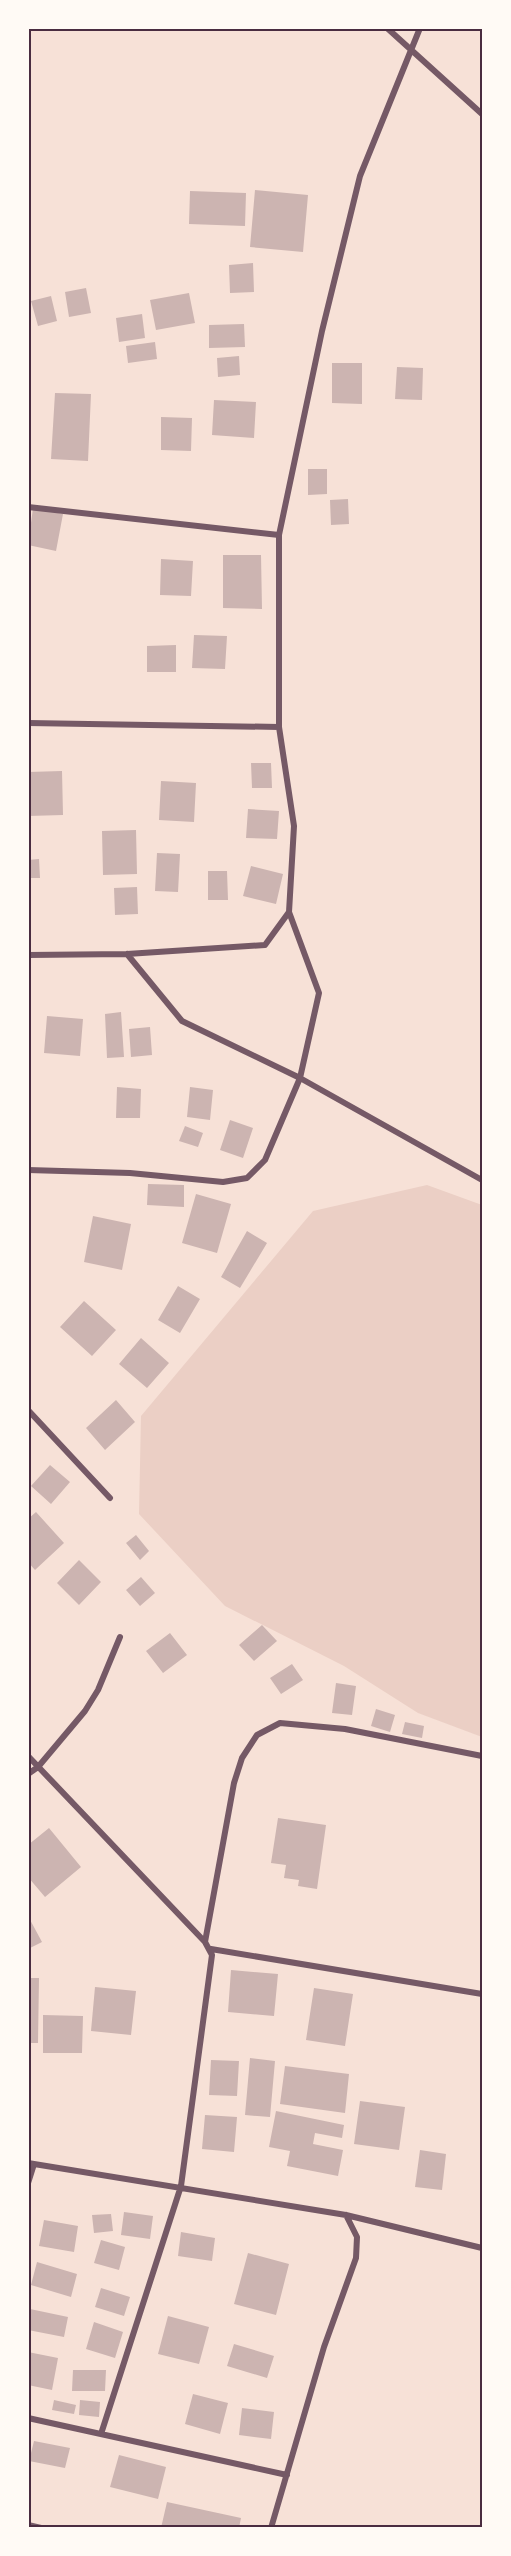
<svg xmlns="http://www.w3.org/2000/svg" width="511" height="2556" font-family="Poppins,sans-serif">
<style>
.green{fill:#ebcfc5}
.building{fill:#ccb4b1}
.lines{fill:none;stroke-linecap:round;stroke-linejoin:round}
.minor{stroke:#755966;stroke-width:6}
.neatline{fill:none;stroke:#4a2c40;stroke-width:2}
</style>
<rect width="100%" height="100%" fill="#f7e1d7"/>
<path class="green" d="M427,1185l55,20v532l-64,-24 -74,-47 -119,-60 -86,-92 2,-98 172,-205z"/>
<path class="building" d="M255,190l53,5 -5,57 -53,-5z
M190,191l56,2 -1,33 -56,-2z
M253,263l1,29 -24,1 -1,-28z
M86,288l5,25 -22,4 -4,-25z
M189,293l6,30 -39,7 -6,-30z
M51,296l6,25 -19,5 -7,-25z
M142,314l3,24 -26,4 -3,-24z
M244,324l1,23 -36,1v-23z
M155,342l2,17 -29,4 -2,-17z
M239,356l1,19 -22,2 -1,-19z
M332,363h30v41l-30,-1z
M397,367l26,1 -1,32 -27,-1z
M55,393l36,1 -3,67 -37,-2z
M214,400l42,2 -2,36 -42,-3z
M161,417l31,1 -1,33 -30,-1z
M308,469h19v25l-19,1z
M348,499l1,25 -18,1 -1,-25z
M33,508l30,6 -7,37 -28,-6z
M223,555h38l1,54 -39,-1z
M161,559l32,2 -2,35 -31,-1z
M194,635l33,1 -2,33 -33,-1z
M176,645v27h-29v-26z
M251,763h20l1,25h-20z
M62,771l1,44 -35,1v-44z
M161,781l35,2 -2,39 -35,-2z
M248,809l31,2 -2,28 -31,-1z
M136,830l1,44 -34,1 -1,-44z
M157,853l23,1 -2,38 -23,-1z
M39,859l1,19h-12v-18z
M251,866l32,8 -7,30 -33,-8z
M208,871h19l1,29h-20z
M137,887l1,27 -23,1 -1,-27z
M121,1012l3,45 -17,1 -2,-44z
M47,1016l36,3 -3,37 -36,-3z
M150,1027l2,28 -21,2 -2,-28z
M117,1087l24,2 -1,29h-24z
M190,1087l23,3 -3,30 -23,-3z
M230,1120l23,8 -10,30 -23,-8z
M185,1126l18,7 -5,14 -19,-6z
M148,1184l36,1v22l-37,-2z
M196,1194l35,10 -14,49 -35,-10z
M93,1216l38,8 -9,46 -38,-8z
M247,1231l20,12 -27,45 -19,-11z
M178,1286l22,13 -20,34 -22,-13z
M84,1301l32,29 -24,26 -32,-29z
M141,1338l28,25 -22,25 -28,-24z
M116,1400l19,22 -30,28 -19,-22z
M50,1465l20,17 -19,22 -20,-18z
M36,1512l28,31 -29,27 -7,-8v-43z
M136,1535l13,16 -9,9 -14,-17z
M79,1560l22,22 -22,23 -22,-22z
M141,1577l14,16 -15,13 -14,-16z
M262,1625l15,16 -23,20 -15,-16z
M170,1633l17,22 -24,18 -17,-22z
M292,1664l11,16 -22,14 -11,-16z
M336,1683l20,3 -4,29 -20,-2z
M376,1709l19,6 -5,17 -19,-6z
M405,1722l19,4 -2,12 -20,-4z
M278,1818l48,7 -9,64 -19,-3 1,-6 -15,-2 2,-13 -15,-2z
M49,1828l32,39 -36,30 -17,-20v-32z
M28,1916l14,26 -14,7z
M231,1970l47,4 -4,42 -46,-4z
M28,1978h11l-1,65h-10z
M95,1987l41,4 -5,44 -40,-4z
M314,1988l39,6 -8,52 -39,-6z
M43,2015l40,1 -1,37h-39z
M250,2058l25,3 -5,56 -25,-2z
M211,2060l28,1 -2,35 -28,-1z
M285,2066l64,8 -4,39 -65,-9z
M360,2101l45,6 -6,43 -45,-6z
M276,2111l68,14 -2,13 -27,-5 -2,11 30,6 -5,26 -51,-10 3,-15 -21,-4z
M205,2115l32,2 -3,35 -32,-3z
M420,2150l26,4 -4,36 -27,-3z
M124,2212l29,4 -3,23 -29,-4z
M111,2214l2,17 -19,2 -2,-18z
M44,2220l34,6 -4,26 -35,-6z
M181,2232l34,6 -3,23 -34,-5z
M101,2240l24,7 -6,23 -25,-7z
M248,2253l41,11 -13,51 -42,-11z
M37,2262l40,12 -6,23 -40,-12z
M101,2288l29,9 -6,19 -29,-9z
M30,2309l38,8 -4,20 -36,-7z
M168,2316l41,11 -10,37 -41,-10z
M94,2322l29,10 -8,26 -29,-9z
M234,2344l40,12 -7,22 -40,-12z
M28,2352l30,6 -6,32 -24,-5z
M73,2370h33l-1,21h-33z
M193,2394l35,9 -8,31 -35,-10z
M54,2400l22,5 -2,9 -22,-4z
M80,2400l20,2 -1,15 -20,-2z
M242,2408l32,4 -3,27 -32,-4z
M34,2441l36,7 -5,20 -36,-7z
M119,2455l47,12 -8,32 -48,-12z
M167,2502l74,16 -2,10h-78z"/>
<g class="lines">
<path class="minor" d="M387,28l95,86
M28,507l251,28
M28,723l251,4
M127,954l55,67 118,57 19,-85 -30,-81
M28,955l99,-1 138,-9 24,-33 5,-86 -15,-99v-192l43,-204 38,-155 60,-148
M28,1170l102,3 93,9 24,-4 18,-18 35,-82 182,102
M28,1410l82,88
M28,1756l177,186 7,13 -31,231 -80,248
M28,1774l10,-7 47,-56 13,-21 22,-53
M205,1942l29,-159 8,-25 15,-23 23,-12 65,6 137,27
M211,1949l271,45
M28,2163l318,52 136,33
M28,2183l6,-19
M28,2418l259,57
M28,2525l13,3
M271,2528l53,-181 32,-89 1,-21 -11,-22"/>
</g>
<rect width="511" height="2556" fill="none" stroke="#fffaf5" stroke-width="60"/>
<rect x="30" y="30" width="451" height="2496" class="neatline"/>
</svg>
